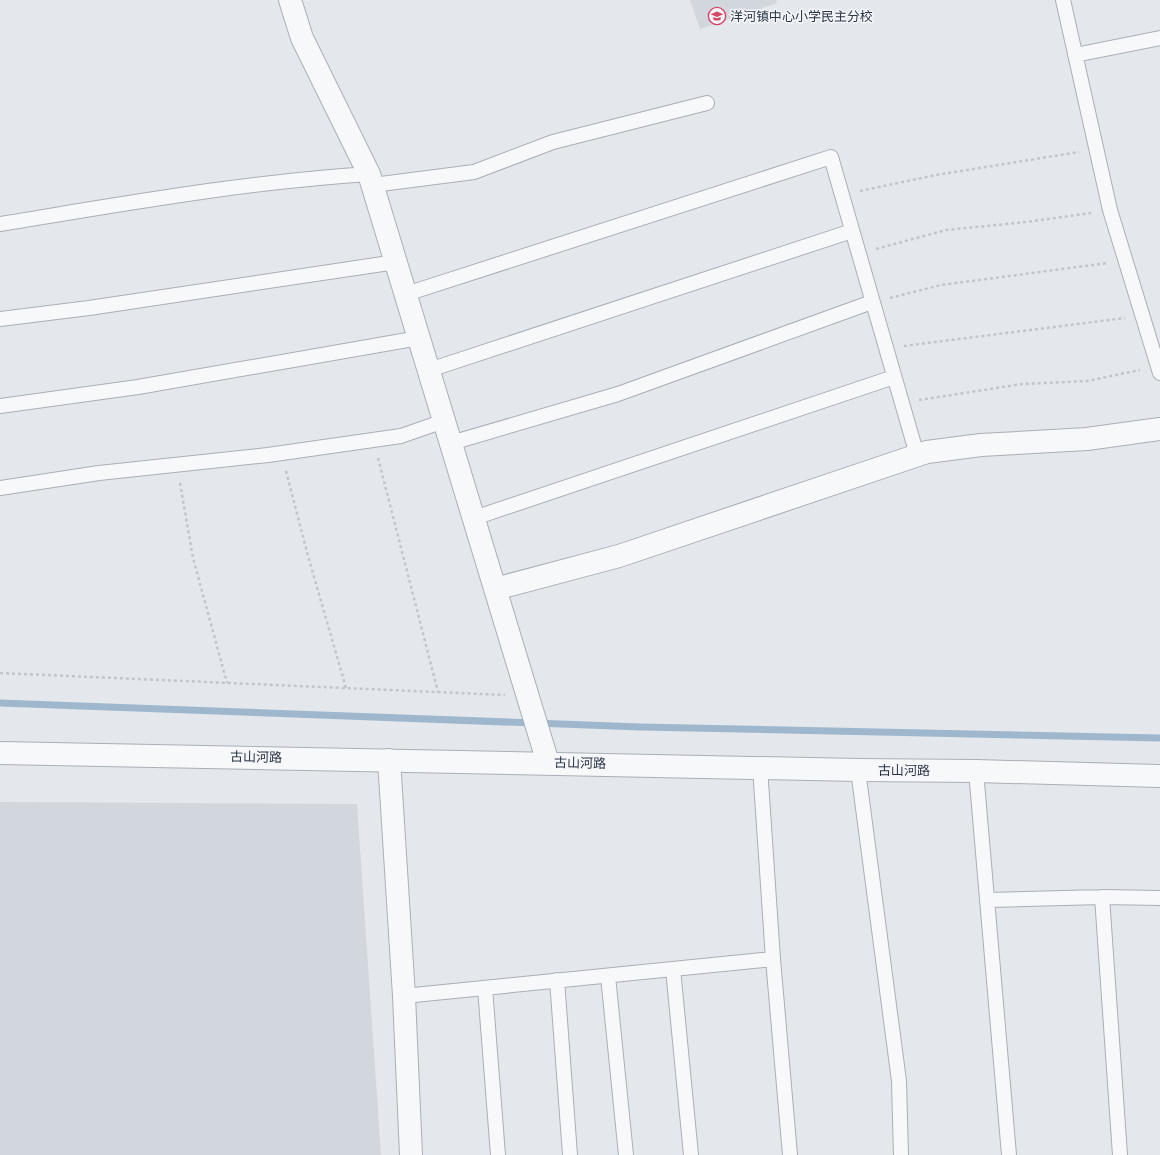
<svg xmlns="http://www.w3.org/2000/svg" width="1160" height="1155" font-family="'Work Sans','Noto Sans SC',sans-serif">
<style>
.built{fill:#d2d7de}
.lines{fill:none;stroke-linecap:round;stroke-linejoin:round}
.stream{stroke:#9eb7cd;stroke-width:7}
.service-casing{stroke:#a9afb7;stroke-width:16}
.minor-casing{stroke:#a9afb7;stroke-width:24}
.tertiary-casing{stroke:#a9afb7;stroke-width:24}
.path{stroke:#c2c6cb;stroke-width:2.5;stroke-dasharray:3 3;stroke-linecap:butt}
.service{stroke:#f7f8fa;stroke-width:14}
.minor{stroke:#f7f8fa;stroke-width:22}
.tertiary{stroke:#f7f8fa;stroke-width:22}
.labels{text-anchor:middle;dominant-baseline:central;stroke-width:3;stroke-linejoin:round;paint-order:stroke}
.poi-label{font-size:13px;fill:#2b3645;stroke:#f4f6f9;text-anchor:start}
.street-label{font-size:13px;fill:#2b3645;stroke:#f4f6f9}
</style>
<rect width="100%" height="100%" fill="#e4e8ec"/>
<path class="built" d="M690,0h86l1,3 -77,26z
M0,802l357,2 24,351h-381z"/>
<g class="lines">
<path class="stream" d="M0,703l640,24 520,11"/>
<defs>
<path id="service" d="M1063,0l47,210 50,163
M1075,55l85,-17
M373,185l101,-13 79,-30 154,-39
M0,224c123,-20 245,-42 369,-50
M406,294l425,-137 86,298
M0,319l89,-11 307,-46
M429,370l423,-139
M0,406l138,-19 281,-49
M451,443l167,-49 254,-92
M0,488l99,-15 169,-18 133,-19 43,-15
M474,518l420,-141
M760,767l13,192 17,196
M858,770l41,311 2,74
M976,771l33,384
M1102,897l18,258
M988,900l114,-3 58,1
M673,969l18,186
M608,976l18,179
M557,980l13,175
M485,988l13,167
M404,996l369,-37"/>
<path id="minor" d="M290,0l12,38 67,136 179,589
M495,589l124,-33 308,-104 54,-7 106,-6 73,-10
M389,760l15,236 7,159"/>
<path id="tertiary" d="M0,753l858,17 118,1 184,5"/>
</defs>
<use href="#service" class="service-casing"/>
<use href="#minor" class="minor-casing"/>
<use href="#tertiary" class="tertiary-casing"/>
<path class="path" d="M860,191l76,-16 143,-23
M876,249l70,-19 80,-8 65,-9
M890,298l51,-13 167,-22
M904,346l221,-28
M919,400l103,-16 65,-3 53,-11
M378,458l60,234
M286,471l22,85 38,132
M180,483l13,75 34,125
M0,673l505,22"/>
<use href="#service" class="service"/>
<use href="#minor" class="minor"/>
<use href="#tertiary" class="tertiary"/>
</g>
<defs>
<symbol id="school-ring" viewBox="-11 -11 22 22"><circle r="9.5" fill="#f4f6f9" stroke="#d34764" stroke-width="1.5"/><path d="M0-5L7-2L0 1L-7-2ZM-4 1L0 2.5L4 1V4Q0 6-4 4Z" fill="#d34764"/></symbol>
</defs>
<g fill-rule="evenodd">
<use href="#school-ring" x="707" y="6" width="20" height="20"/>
</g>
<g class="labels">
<g class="poi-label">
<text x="730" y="16">洋河镇中心小学民主分校</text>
</g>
<g class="street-label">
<text transform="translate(256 757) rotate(1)">古山河路</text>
<text transform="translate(580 763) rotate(1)">古山河路</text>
<text x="904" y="770">古山河路</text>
</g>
</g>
</svg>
